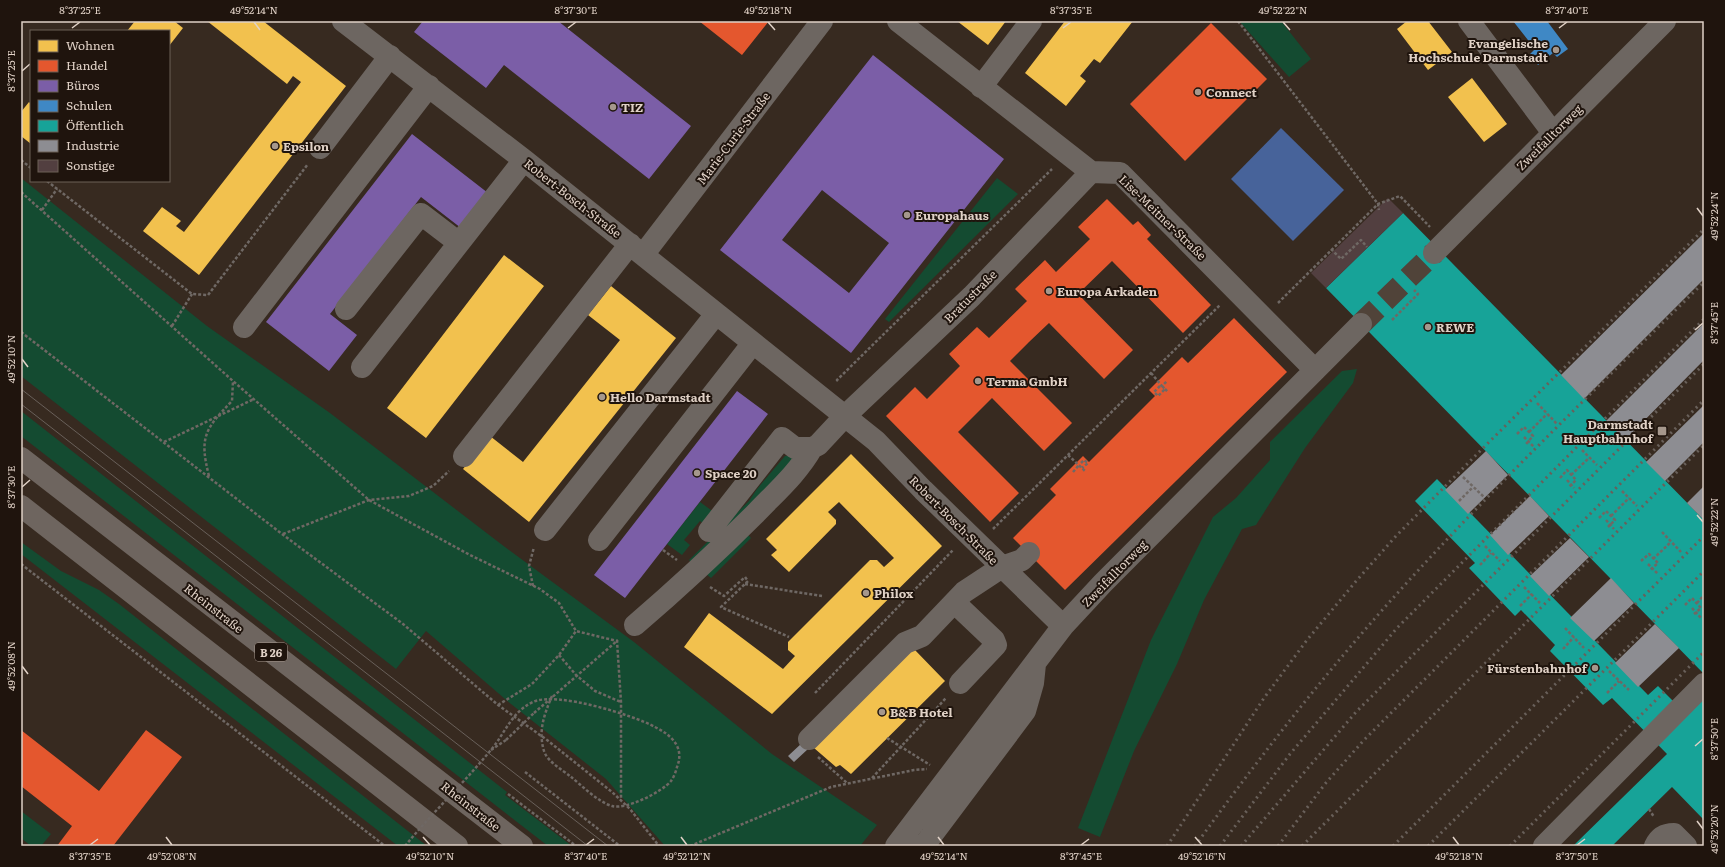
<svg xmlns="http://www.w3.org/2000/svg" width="1725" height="867" font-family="Literata,serif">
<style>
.green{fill:#144b31}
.water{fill:#47639a}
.homes{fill:#f2c14e}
.shops{fill:#e4572e}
.offices{fill:#7b5ea7;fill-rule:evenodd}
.schools{fill:#3f88c5}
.public{fill:#17a398}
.industry{fill:#8d8d92}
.building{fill:#523f40}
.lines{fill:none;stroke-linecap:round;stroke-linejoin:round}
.minor-tunnel{stroke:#504339;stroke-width:22;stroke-dasharray:22 11;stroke-linecap:butt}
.path{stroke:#6f6864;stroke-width:2.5;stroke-dasharray:3 2;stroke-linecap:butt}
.minor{stroke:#6d6661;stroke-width:22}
.major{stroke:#6e655f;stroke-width:22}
.tram{stroke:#69605a;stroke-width:1}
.rail{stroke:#69605a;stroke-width:3;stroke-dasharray:2 4;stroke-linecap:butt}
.path-bridge{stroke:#6f6864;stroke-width:2.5;stroke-dasharray:3 2;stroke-linecap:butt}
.ticks{fill:none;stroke:#e0d1c6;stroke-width:1.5}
.poi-dot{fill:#a5978c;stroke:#1f140d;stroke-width:1.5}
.labels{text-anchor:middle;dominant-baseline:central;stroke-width:4;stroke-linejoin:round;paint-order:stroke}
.shield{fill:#1f140d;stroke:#a6988e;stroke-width:1}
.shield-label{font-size:11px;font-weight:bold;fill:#e0d1c6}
.poi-label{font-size:12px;font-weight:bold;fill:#e0d1c6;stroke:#1f140d;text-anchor:start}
.street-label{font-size:12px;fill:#e0d1c6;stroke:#1f140d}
.neatline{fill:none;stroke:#e0d1c6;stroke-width:1.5}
.ticks-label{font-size:10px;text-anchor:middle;fill:#e0d1c6}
</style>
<rect width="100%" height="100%" fill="#372a20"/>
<path class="green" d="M1239,21h42l30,38 -22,18z
M21,178l186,148 123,87 171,131 133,98 138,112 105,71 -17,21h-195l-59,-67 -95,-75 -85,-73 -30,38 -375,-293z
M997,178l21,16 -129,128 -4,-3z
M1357,369l-4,14 -48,65 -49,77 -14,4 -38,71 -27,64 -43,87 -34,86 -22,-9 73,-188 62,-123 23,-19 34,-38v-18l72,-71z
M21,411l486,381 -2,3 67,51h-24l-527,-410z
M785,456h11l-101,110 -6,-6 60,-59 8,-12z
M700,502l15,11 -10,12 -5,-4 -16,19 6,5 -8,10 -15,-11z
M747,534l4,4 -40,40 -5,-4z
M21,542l40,29 38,19 20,14 308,242h-29l-377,-292z
M21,811l30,23 -10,12h-10l-10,-8z"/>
<path class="water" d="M1281,128l63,62 -51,51 -62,-62z"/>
<path class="homes" d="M135,21h39l9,7 -14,18v-15h-42z
M207,21h56l83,65 -147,189 -56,-44 19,-24 19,14 -5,5 8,6 117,-150 -8,-6 -6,8z
M957,21h49l-18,24z
M1065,21h68l-33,42 -6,-4 -14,17 6,5 -20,25 -41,-33z
M1407,21h21l24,31 -24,18 -31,-41z
M1472,78l35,46 -23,18 -36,-45z
M29,102l2,2v40l-10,-8v-24z
M504,255l40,31 -118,152 -39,-30z
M611,286l65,52 -147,184 -66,-53 27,-33 33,26 97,-122 -32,-25z
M851,454l91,92 -170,168 -88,-67 25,-34 74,56 12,-13 -7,-6v-8l82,-82h7l7,7 10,-9 -55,-56 -11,10 8,8v4l-47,48 -18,-17 6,-5 -11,-11z
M913,648l32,33 -94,93 -11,-9 -4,2 -22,-19z"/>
<path class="shops" d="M699,21h70l-27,34z
M1211,23l56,56 -82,82 -55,-57z
M1107,199l26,26 5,-4 13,14 -4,4 64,66 -28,28 -71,-72 -34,33 55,56 -29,29 -55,-56 -20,19 -19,19 62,62 -28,28 -52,-53 -34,34 61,61 -29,29 -104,-106 29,-29 12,12 33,-33 -11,-12 28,-27 12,11 38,-37 -12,-12 30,-29 11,12 34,-33 -12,-12z
M1234,318l53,54 -222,218 -52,-52 43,-43 -6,-6 33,-33 6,6 66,-66 -6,-6 33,-33 6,6z
M21,730l78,61 47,-61 36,27 -69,89h-56l15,-20 -51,-40z"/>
<path class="offices" d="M423,21h135l133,105 -42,53 -145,-114 -18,23 -72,-56z
M873,55l131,104 -153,194 -131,-103zM822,190l67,53 -40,50 -67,-53z
M412,134l76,59 -27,35 -40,-31 -91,117 27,21 -28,36 -63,-49z
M737,391l31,23 -143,184 -31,-23z"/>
<path class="schools" d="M1513,21h34l21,28 -11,8 -4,-4 -15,12 -8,-11 5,-5z"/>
<path class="public" d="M1403,213l301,307v154l-378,-386z
M1437,479l211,216 10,-9 19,19 27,-27v142l-32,-33 -60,59h-39l94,-92 -55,-56 -9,7 -53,-54 5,-6 -34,-35 -6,6 -46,-48 6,-5 -60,-62z"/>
<path class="industry" d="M1704,233v46l-120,120 -23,-24z
M1704,323v37l-79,80 -19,-19z
M1704,405v37l-39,39 -19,-19z
M1486,451l22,24 -40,39 -23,-24z
M1704,486v34l-17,-17z
M1530,496l19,20 -41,39 -18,-20z
M1570,538l19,19 -40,39 -19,-20z
M1611,578l23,25 -40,38 -24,-23z
M1655,624l24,24 -41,39 -23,-24z
M802,743l6,6 -14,13 -6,-6z"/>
<path class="building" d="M1388,198l15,15 -77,75 -15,-15z"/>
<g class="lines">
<path class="minor-tunnel" d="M1361,324l73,-71"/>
<path class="path" d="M1238,21l140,183 1,6
M21,160l10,8
M47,181l145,113 16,1 100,-131
M21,192l212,189 136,119 101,55 70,34 19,14 17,28
M42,210l15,-21
M1331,249l10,10 20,-19 6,7
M1278,303l100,-99 22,-8 30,31
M1392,320l26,-26 -4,-4
M172,326l20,-32
M21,332l261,202 121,90 95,81 49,35 65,52 18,17 29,37
M1151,373l11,13 5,-5
M838,381l-1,-1 215,-211
M1160,386l-6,6 4,4 7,-7 -3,-3
M1165,389l3,3
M1537,403l20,21
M1529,432l18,-18
M1517,434l7,-7 9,9 -7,8
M1524,437l10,10
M164,442l90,-43
M1582,450l15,15
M1068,455l17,16
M1081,463l3,-3 4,3 -6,5
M1073,472l6,-7
M1571,475l18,-17
M209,476c-10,-39 -4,-47 23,-75l1,-20
M1463,477l21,20
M1560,478l7,-8 9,10 -7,7
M1567,480l7,8
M1622,491l15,15
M1459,501l14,-14
M1611,516l18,-18
M1599,518l7,-7 9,9 -7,7
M1606,520l8,9
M993,529l227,-224
M1662,532l19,20
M283,534l86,-34 40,-4 24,-10 16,-15
M1485,546l15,15
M663,550l14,10
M1653,559l18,-17
M1641,561l8,-7 9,9 -8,7
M21,564l364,282
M1648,564l10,10
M1480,565l11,-12
M745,584l77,12
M533,586l-4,-20 5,-19
M710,587l14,9 21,-19 3,4 -27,26 68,30
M1524,587l16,16
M1697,603l7,-8
M1685,605l7,-7 9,10 -7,6
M1520,606l12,-12
M1692,608l9,10
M1565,628l19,20
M1563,649l11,-12
M559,655l17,20 19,16 26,11
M1609,671l20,19
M815,693l138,-143
M1607,693l12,-12
M498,705l34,-21 27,-29 17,-24 41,10 4,61v98
M534,713l84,-73
M887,738l43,27
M491,750l15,-10
M818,757l29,26
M525,772l95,74
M872,778l74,-80
M508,794l68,52
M1649,809l5,8
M690,846l141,-59 83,-17 13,-1"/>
<path class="minor" d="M343,21l181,139 352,281 47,49 140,136
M898,21l193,151 29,1 195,197
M1469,21l84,112
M981,87l50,-66
M320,148l70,-92
M1434,253l231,-232
M643,255l179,-234
M346,309l75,-95 38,29
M244,327l185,-241
M362,367l162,-207
M464,456l166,-212
M545,530l171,-216
M709,531l73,-93 13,10h17l6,-3 27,-29 127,-120 119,-124
M599,540l154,-197
M955,603l39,37 2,5 -36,38
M635,625c42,-36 82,-73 121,-112 19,-20 42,-40 56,-65
M809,739l96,-96 17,-7 42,-44 38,-25 20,-7 7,-7
M896,846l167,-220 40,-43 258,-259
M921,846l5,-3 99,-132 8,-28 2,-19
M1544,846l160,-162
M1655,846c4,-9 9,-12 19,-12l12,12"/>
<path class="major" d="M21,458l501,388
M21,506l436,340"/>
<path class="tram" d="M21,389l587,457
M21,404l567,442"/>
<path class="rail" d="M1167,846l97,-148 43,-58 50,-60 39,-44 81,-82 227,-225
M1195,846c55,-76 113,-151 175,-222 105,-120 221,-230 334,-342
M1220,846l70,-92 107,-126 307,-309
M1241,846l115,-134 348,-348
M1278,846l47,-62 38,-43 341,-341
M1302,846l402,-401
M1393,846l311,-310
M1428,846l276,-275
M1510,846l194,-194"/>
<path class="path-bridge" d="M506,740l28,-27
M405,846c27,-33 58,-62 85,-95 15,-17 21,-39 43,-49 23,-11 100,13 122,25 16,8 30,20 22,40 -1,4 -3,10 -6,14 -9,11 -45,29 -59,25 -14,-4 -31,-21 -42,-30 -8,-6 -23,-15 -26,-25 -6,-20 0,-36 8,-55"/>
</g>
<path class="ticks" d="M254,22l6,8M768,22l7,8M1283,22l7,8M72,28l8,-6M568,28l8,-6M1063,28l8,-6M1559,28l8,-6M22,71l8,-7M1697,208l6,8M1695,330l8,-7M22,359l6,8M22,487l8,-7M1697,515l6,7M22,666l6,8M1695,746l8,-7M1697,821l6,8M166,837l6,8M423,837l7,8M681,837l6,8M938,837l6,8M1195,837l7,8M1453,837l6,8M90,845l8,-6M586,845l8,-6M1081,845l8,-6M1577,845l8,-6"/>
<g class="poi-dot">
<circle cx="1556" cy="50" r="4"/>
<circle cx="1198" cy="92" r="4"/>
<circle cx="613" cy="107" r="4"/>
<circle cx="275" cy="146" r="4"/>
<circle cx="907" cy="215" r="4"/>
<circle cx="1049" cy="291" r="4"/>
<circle cx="1428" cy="327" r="4"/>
<circle cx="978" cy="381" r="4"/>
<circle cx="602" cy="397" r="4"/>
<rect x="1657" y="426" width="10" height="10" rx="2"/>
<circle cx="697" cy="473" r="4"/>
<circle cx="866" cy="593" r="4"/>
<circle cx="1595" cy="668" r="4"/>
<circle cx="882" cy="712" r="4"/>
</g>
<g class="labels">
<rect class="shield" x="255" y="643" width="32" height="18" rx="3"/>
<g class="shield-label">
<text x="271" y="652">B 26</text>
</g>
<g class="poi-label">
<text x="1548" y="43" text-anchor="end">Evangelische<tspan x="1548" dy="14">Hochschule Darmstadt</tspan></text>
<text x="1206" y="92">Connect</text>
<text x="621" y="107">TIZ</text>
<text x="283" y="146">Epsilon</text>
<text x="915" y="215">Europahaus</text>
<text x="1057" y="291">Europa Arkaden</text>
<text x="1436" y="327">REWE</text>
<text x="986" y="381">Terma GmbH</text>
<text x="610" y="397">Hello Darmstadt</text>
<text x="1653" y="424" text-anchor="end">Darmstadt<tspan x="1653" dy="14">Hauptbahnhof</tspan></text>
<text x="705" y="473">Space 20</text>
<text x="874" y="593">Philox</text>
<text x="1587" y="668" text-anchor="end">Fürstenbahnhof</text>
<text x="890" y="712">B&amp;B Hotel</text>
</g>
<g class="street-label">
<text transform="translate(1549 137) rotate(-45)">Zweifalltorweg</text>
<text transform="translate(733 138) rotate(-53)">Marie-Curie-Straße</text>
<text transform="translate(573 198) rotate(38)">Robert-Bosch-Straße</text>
<text transform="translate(1163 217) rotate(44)">Lise-Meitner-Straße</text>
<text transform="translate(970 296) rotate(-45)">Bratustraße</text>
<text transform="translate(954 520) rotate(45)">Robert-Bosch-Straße</text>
<text transform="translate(1114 573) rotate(-46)">Zweifalltorweg</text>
<text transform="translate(214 608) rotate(38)">Rheinstraße</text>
<text transform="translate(471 806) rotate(38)">Rheinstraße</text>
</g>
</g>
<rect width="1725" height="867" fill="none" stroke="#1f140d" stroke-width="44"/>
<rect x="30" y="30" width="140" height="152" fill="#1f140d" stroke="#6c6057"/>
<rect x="38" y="40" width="20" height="12" fill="#f2c14e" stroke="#6c6057"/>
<text x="66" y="50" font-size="12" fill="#e0d1c6">Wohnen</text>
<rect x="38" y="60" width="20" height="12" fill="#e4572e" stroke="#6c6057"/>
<text x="66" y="70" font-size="12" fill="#e0d1c6">Handel</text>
<rect x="38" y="80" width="20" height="12" fill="#7b5ea7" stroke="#6c6057"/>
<text x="66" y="90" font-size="12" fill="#e0d1c6">Büros</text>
<rect x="38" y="100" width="20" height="12" fill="#3f88c5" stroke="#6c6057"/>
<text x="66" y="110" font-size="12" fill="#e0d1c6">Schulen</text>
<rect x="38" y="120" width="20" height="12" fill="#17a398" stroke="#6c6057"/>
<text x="66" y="130" font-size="12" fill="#e0d1c6">Öffentlich</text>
<rect x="38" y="140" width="20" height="12" fill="#8d8d92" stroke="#6c6057"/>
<text x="66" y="150" font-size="12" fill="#e0d1c6">Industrie</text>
<rect x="38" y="160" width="20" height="12" fill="#523f40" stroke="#6c6057"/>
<text x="66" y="170" font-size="12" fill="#e0d1c6">Sonstige</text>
<rect x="22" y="22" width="1681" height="823" class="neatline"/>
<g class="ticks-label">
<text x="80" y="14">8°37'25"E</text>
<text x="254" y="14">49°52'14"N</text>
<text x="576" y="14">8°37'30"E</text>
<text x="768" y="14">49°52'18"N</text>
<text x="1071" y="14">8°37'35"E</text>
<text x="1283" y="14">49°52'22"N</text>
<text x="1567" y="14">8°37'40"E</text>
<text transform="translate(11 71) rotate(-90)" y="4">8°37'25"E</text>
<text transform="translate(1714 216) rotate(-90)" y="4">49°52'24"N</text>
<text transform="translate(1714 323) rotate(-90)" y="4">8°37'45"E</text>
<text transform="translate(11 359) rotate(-90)" y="4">49°52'10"N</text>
<text transform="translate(11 487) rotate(-90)" y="4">8°37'30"E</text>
<text transform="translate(1714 522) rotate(-90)" y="4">49°52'22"N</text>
<text transform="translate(11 666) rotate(-90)" y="4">49°52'08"N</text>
<text transform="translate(1714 739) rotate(-90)" y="4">8°37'50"E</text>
<text transform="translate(1714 829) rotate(-90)" y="4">49°52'20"N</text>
<text x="90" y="860">8°37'35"E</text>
<text x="172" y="860">49°52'08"N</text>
<text x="430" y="860">49°52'10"N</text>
<text x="586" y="860">8°37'40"E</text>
<text x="687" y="860">49°52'12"N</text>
<text x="944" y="860">49°52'14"N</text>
<text x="1081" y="860">8°37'45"E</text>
<text x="1202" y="860">49°52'16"N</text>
<text x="1459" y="860">49°52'18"N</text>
<text x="1577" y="860">8°37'50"E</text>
</g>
</svg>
